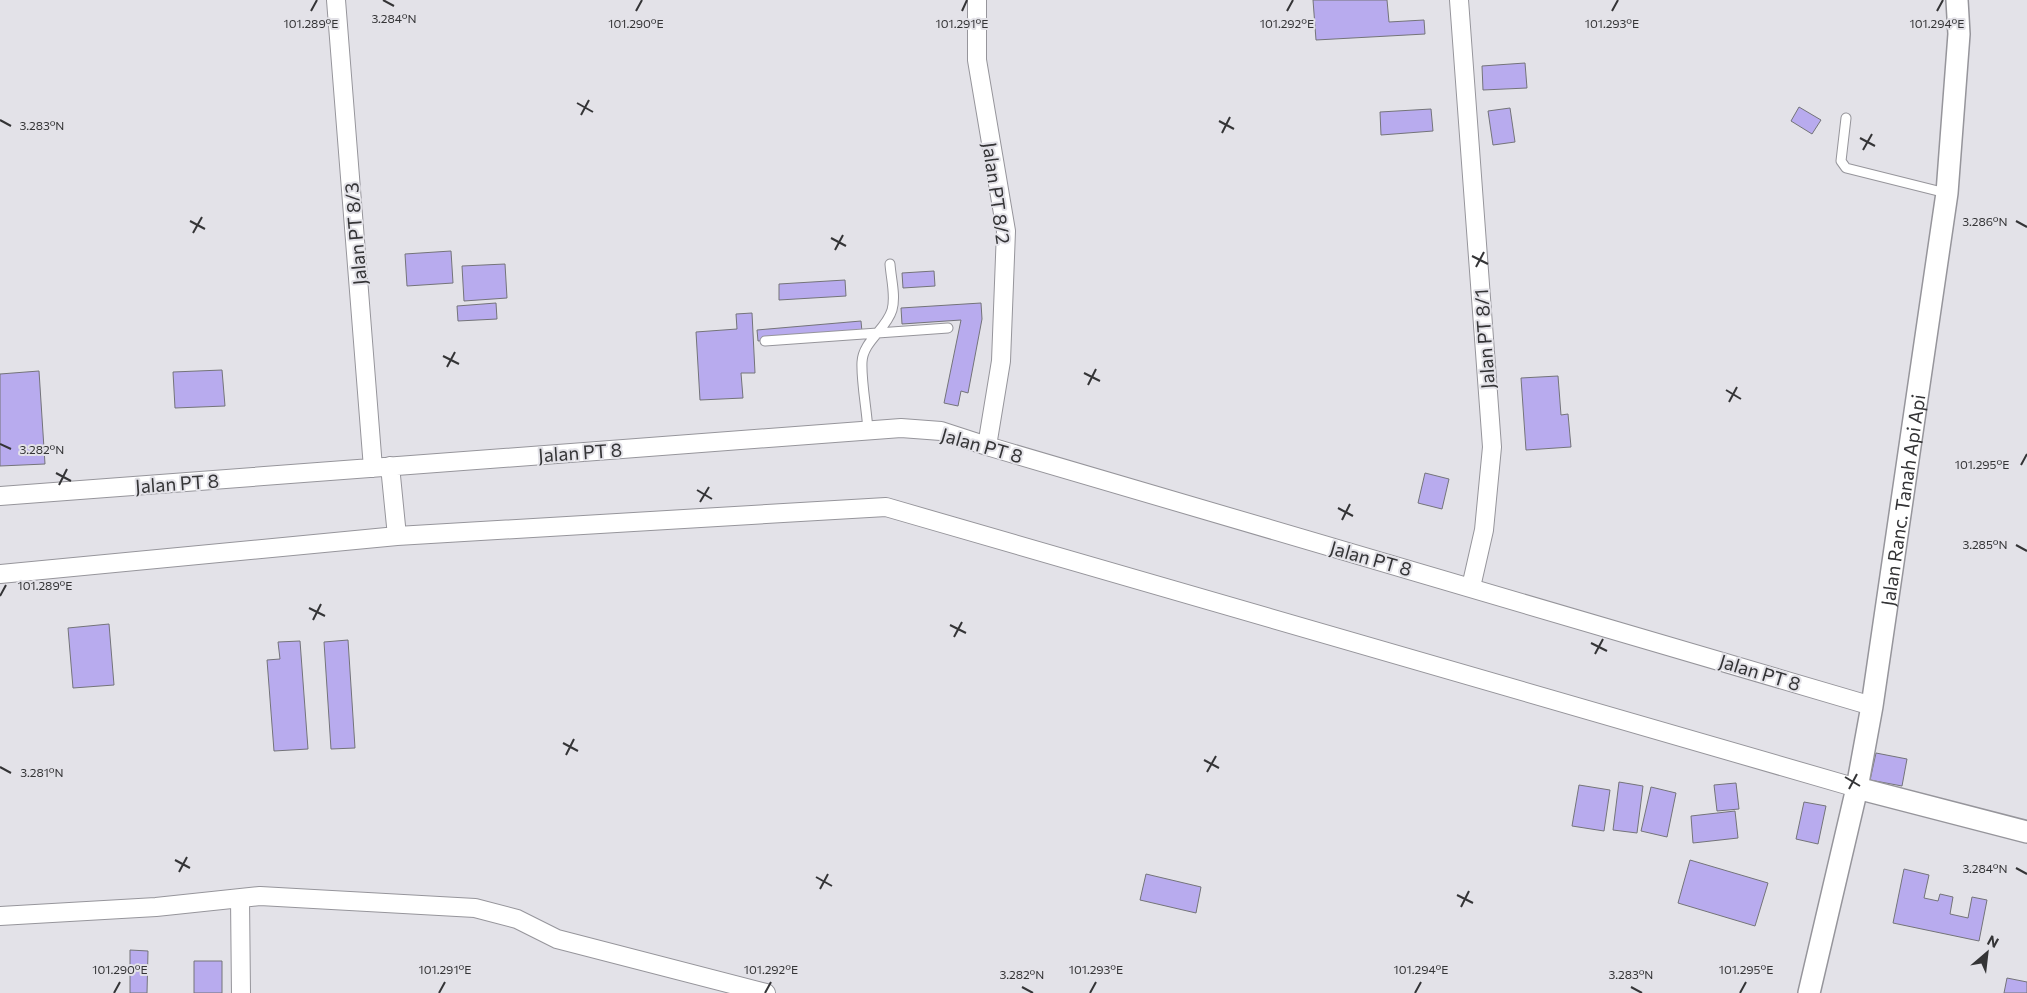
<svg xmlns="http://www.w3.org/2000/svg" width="2027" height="993" font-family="Commissioner,sans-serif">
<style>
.building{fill:#b8abee;stroke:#747479}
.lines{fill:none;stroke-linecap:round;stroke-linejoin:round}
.service-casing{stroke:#96959b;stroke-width:11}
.minor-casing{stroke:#96959b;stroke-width:20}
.tertiary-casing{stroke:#96959b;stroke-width:24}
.service{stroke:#fff;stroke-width:9}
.minor{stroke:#fff;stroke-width:18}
.tertiary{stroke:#fff;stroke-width:21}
.ticks{fill:none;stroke:#343436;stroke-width:2}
.labels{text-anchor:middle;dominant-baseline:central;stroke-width:4;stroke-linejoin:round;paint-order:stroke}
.street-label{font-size:19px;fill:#343436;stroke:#e3e2e8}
.ticks-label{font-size:12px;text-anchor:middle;fill:#343436;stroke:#e3e2e8;stroke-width:4;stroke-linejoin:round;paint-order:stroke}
</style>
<rect width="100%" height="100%" fill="#e3e2e8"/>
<path class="building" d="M1313,0h74l2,22 35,-2 1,14 -109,6z
M1525,63l2,25 -44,2 -1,-24z
M1799,107l22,13 -9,14 -21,-13z
M1510,108l5,34 -22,3 -5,-34z
M1431,109l2,22 -52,4 -1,-23z
M451,251l2,32 -46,3 -2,-32z
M505,264l2,34 -43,3 -2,-35z
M934,271l1,15 -32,2 -1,-15z
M845,280l1,16 -67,4v-16z
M496,303l1,16 -39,2 -1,-15z
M981,303l1,16 -14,74 -7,-2 -3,15 -14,-3 17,-83 -59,4 -1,-16z
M752,313l3,60h-14l2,25 -43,2 -4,-68 41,-3 -1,-15z
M861,321l1,11 -104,9 -1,-11z
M222,370l3,36 -50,2 -2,-36z
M39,371l6,93 -45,2v-92z
M1558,376l3,39 7,-1 3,33 -45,3 -5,-72z
M1425,473l24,6 -7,30 -24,-6z
M109,624l5,61 -41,3 -5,-60z
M348,640l7,108 -24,1 -7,-107z
M300,641l8,108 -34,2 -7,-91 13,-1 -2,-17z
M1876,753l31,6 -5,27 -32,-6z
M1619,782l24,4 -6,47 -24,-3z
M1736,783l3,26 -22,2 -3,-26z
M1579,785l31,5 -6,41 -32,-5z
M1651,787l25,6 -9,44 -26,-6z
M1804,802l22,4 -8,38 -22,-5z
M1735,811l3,27 -45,5 -2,-27z
M1690,860l78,23 -13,43 -77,-23z
M1904,869l25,6 -5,23 14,3 2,-7 13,3 -3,17 18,4 4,-21 15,3 -8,41 -86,-18z
M1146,874l55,13 -5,26 -56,-13z
M130,950l18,1 -1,42h-17z
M194,961h28v32h-28z
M2007,978l20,4v11h-23z"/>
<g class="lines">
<defs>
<path id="service" d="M1846,118l-5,43 5,7 100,25
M765,341l183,-13
M868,431c-1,-20 -7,-50 -6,-69 1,-21 24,-32 30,-52 4,-14 -1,-31 -2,-46"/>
<path id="minor" d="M336,0l37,468
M977,0v60l29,171 -5,130 -14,85
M1459,0l33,447 -8,83 -13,57
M390,466l7,70
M0,496l901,-68 40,3 46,15 885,260
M0,574l397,-38 489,-29 971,281
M240,898l1,95
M0,916l156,-9 104,-11 215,12 42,11 40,20 209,54"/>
<g id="tertiary">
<path d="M1857,788l170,44"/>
<path id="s1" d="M1809,993l48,-205 15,-82 75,-513 12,-159 -2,-34"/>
</g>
</defs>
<use href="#service" class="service-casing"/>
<use href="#minor" class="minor-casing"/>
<use href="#tertiary" class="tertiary-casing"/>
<use href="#service" class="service"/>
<use href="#minor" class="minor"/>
<use href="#tertiary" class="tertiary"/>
</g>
<path class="ticks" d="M383,0l11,6M311,11l6,-11M636,11l6,-11M962,11l5,-11M1287,11l6,-11M1612,11l6,-11M1937,11l6,-11M577,103l16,9M581,115l8,-15M0,120l11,6M1219,121l15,8M1222,133l8,-16M1860,138l15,8M1863,150l9,-16M190,221l15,8M2016,221l11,6M193,233l9,-16M831,238l15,8M835,250l8,-15M1472,256l16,8M1476,267l8,-15M443,356l16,8M447,367l8,-15M1084,373l16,8M1088,385l8,-16M1726,390l15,9M1729,402l8,-15M0,444l11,5M2021,465l6,-11M56,473l15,8M59,485l8,-16M697,490l15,9M700,502l9,-15M1338,508l15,8M1342,520l8,-16M2016,545l11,6M0,596l6,-11M309,608l16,8M313,620l8,-16M950,625l16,8M954,637l8,-15M1591,643l16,8M1595,654l8,-15M563,743l15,8M566,755l8,-16M1204,760l15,8M0,767l11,6M1207,772l9,-16M1845,777l15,9M1849,789l8,-15M175,860l15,8M2016,868l11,6M179,872l8,-15M816,877l16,9M820,889l8,-15M1457,895l16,8M1461,907l8,-16M1022,987l11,6M1631,987l11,6M114,993l6,-11M439,993l6,-11M765,993l6,-11M1090,993l6,-11M1415,993l6,-11M1740,993l6,-11"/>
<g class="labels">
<g class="street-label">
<text transform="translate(997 193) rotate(82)">Jalan PT 8/2</text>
<text transform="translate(355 234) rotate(-95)">Jalan PT 8/3</text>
<text transform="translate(1484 339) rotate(-94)">Jalan PT 8/1</text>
<text transform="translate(982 445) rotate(16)">Jalan PT 8</text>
<text transform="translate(580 452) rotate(-4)">Jalan PT 8</text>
<text transform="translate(177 483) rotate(-4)">Jalan PT 8</text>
<text stroke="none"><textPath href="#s1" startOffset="502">Jalan Ranc. Tanah Api Api</textPath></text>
<text transform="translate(1371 558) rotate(16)">Jalan PT 8</text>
<text transform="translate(1760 672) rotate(17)">Jalan PT 8</text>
</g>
</g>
<g class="ticks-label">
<text x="394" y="23">3.284°N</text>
<text x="311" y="28">101.289°E</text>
<text x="636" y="28">101.290°E</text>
<text x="962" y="28">101.291°E</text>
<text x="1287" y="28">101.292°E</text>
<text x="1612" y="28">101.293°E</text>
<text x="1937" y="28">101.294°E</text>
<text x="42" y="130">3.283°N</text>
<text x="1985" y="226">3.286°N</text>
<text x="42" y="454">3.282°N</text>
<text x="1982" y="469">101.295°E</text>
<text x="1985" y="549">3.285°N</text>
<text x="45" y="590">101.289°E</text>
<text x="42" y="777">3.281°N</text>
<text x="1985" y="873">3.284°N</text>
<text x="120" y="974">101.290°E</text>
<text x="445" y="974">101.291°E</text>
<text x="771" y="974">101.292°E</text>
<text x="1096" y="974">101.293°E</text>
<text x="1421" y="974">101.294°E</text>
<text x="1746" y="974">101.295°E</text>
<text x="1022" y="979">3.282°N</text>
<text x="1631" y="979">3.283°N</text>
</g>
<g transform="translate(1987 953) rotate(28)" stroke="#e3e2e8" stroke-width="4" paint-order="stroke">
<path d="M0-4L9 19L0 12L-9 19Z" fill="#343436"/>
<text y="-8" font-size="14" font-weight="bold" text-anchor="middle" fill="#343436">N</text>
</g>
</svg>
